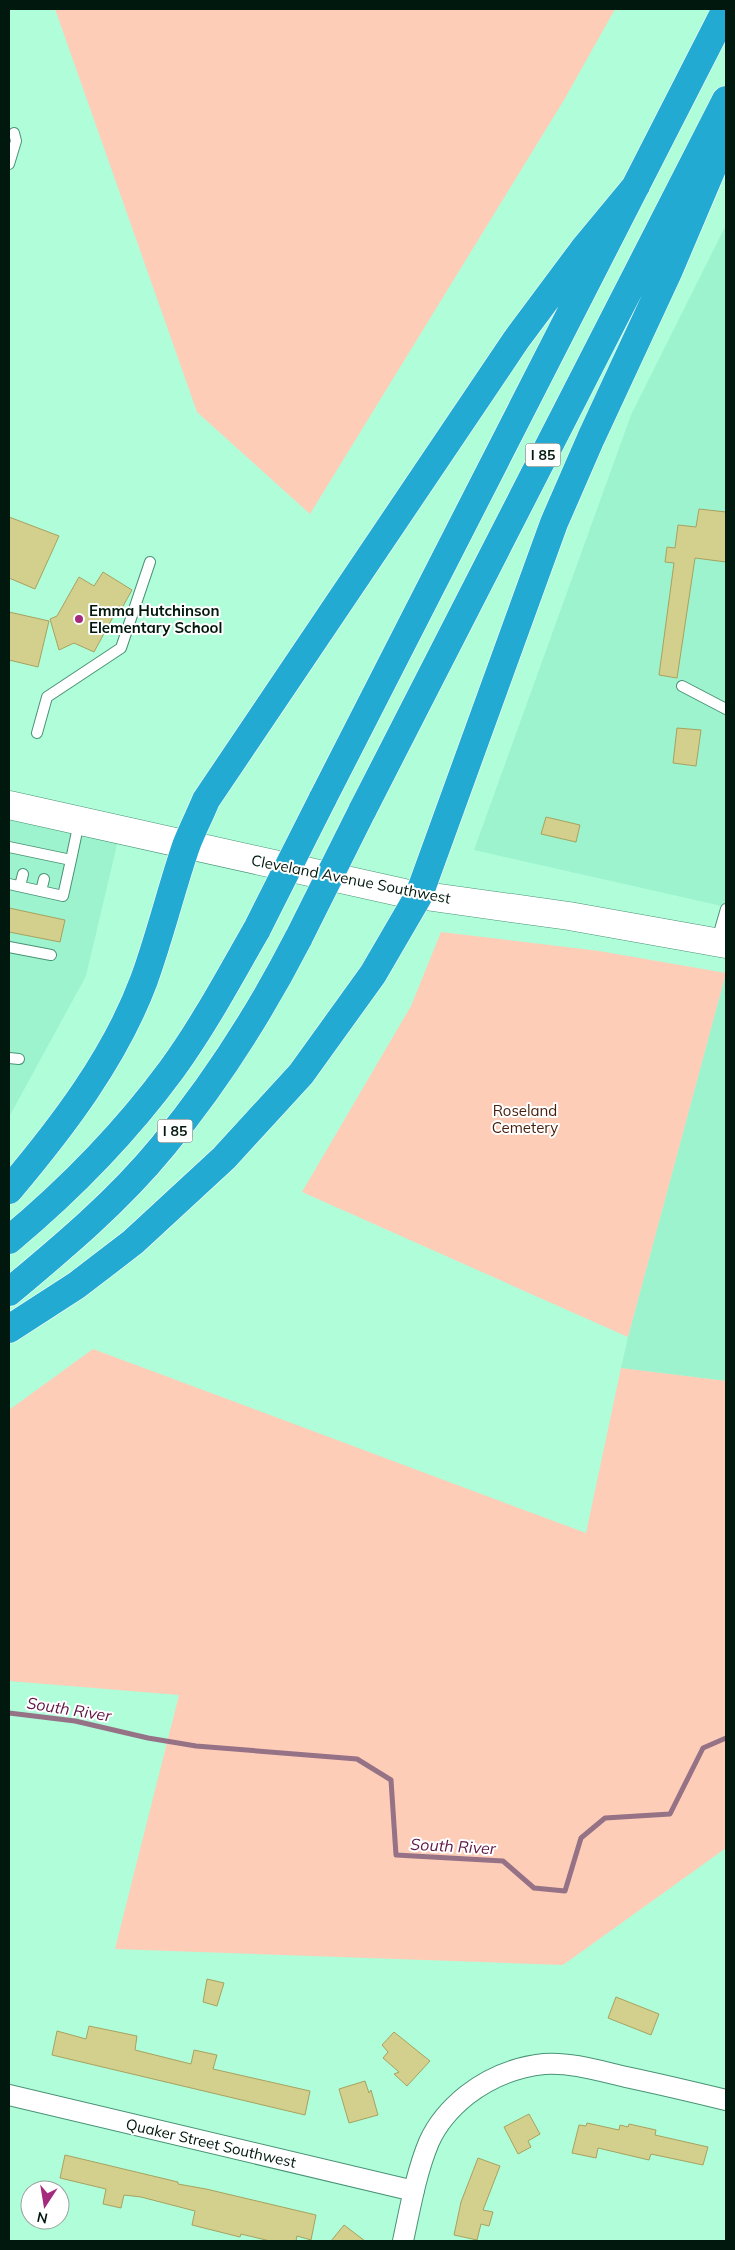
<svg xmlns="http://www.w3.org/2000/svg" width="735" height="2250" font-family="Mulish,sans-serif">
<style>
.built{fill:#9df3cd}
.green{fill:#fecdb8}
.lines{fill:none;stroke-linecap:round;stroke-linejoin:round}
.stream{stroke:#957286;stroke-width:5}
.building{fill:#d3cf8d;stroke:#a7a25f}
.lane-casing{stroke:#499375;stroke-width:12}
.street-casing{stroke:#499375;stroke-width:22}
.secondary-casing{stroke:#499375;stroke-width:29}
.highway-casing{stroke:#fff;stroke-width:29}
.lane{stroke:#fff;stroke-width:10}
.street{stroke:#fff;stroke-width:20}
.secondary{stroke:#fff;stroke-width:28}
.highway{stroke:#23aad3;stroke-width:28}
.highway-bridge-casing{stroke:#fff;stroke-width:29;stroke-linecap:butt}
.highway-bridge{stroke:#23aad3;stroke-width:28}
.poi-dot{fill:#a5297c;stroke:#fff;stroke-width:2}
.labels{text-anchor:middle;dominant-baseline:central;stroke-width:4;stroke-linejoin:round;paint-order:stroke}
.shield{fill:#fff;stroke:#4c5d56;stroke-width:1}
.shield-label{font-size:14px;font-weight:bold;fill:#00180d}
.poi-label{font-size:15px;font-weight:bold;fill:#00180d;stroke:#fff;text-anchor:start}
.street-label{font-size:15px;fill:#00180d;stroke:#fff}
.park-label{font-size:15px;fill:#481f0b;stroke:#fff}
.water-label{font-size:16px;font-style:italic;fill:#601847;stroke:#fff}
</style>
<rect width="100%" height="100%" fill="#b0fdda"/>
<path class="built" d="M726,225v682l-252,-57 157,-435z
M9,799l114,20 -37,157 -77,141z
M726,973v408l-105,-13 7,-31z"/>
<path class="green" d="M55,9h560l-51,91 -254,414 -113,-102z
M441,932l158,19 127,22 -98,364 -326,-145 109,-186z
M93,1349l493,184 35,-165 105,13v467l-163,117 -448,-16 64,-254 -170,-14v-271z"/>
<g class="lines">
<path class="stream" d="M9,1713l66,8 73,17 48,8 161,13 34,21 5,75 107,6 31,27 31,3 16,-53 24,-20 65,-4 33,-66 23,-10"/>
</g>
<path class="building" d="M699,509l27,3v50l-31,-4 -18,120 -18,-3 15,-112 -9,-1 2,-15 8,1 3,-23 18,2z
M9,517l50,19 -24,53 -26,-11z
M103,572l29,18 -10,18 -3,-2 -25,46 -20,-9 -15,7 -9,-31 7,-3 22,-39 15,9z
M9,612l40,9 -11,46 -29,-7z
M677,728l24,2 -5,36 -23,-3z
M546,817l34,8 -4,17 -35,-8z
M9,908l56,12 -5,22 -51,-10z
M207,1979l17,4 -7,23 -14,-4z
M616,1997l43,17 -8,21 -43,-17z
M89,2026l48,10 -2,14 56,14 3,-14 23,5 -4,14 97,22 -5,24 -253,-60 5,-24 29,8z
M394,2032l36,29 -23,25 -13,-12 5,-2 -16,-14 5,-6 -6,-7z
M365,2081l4,12 2,-3 7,25 -29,8 -10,-34z
M529,2114l11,20 -12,7 3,6 -13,7 -14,-27z
M587,2123l32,7 1,-5 8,2 1,-3 27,6 -1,5 53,12 -5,18 -52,-11 -2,6 -51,-12 -2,10 -24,-5 7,-28 7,1z
M65,2155l113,27v2l28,5 110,26 -5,25 -14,-4 -1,5h-26l-29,-7 -1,3 -48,-12 3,-14 -54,-14 -17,-2 -3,13 -18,-4 3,-15 -46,-11z
M478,2158l22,8 -17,44 10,2 -4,14 -8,-2 -4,16 -23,-5 7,-33z
M344,2225l21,16h-34z"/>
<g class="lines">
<defs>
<path id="lane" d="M9,164l7,-23 -2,-8
M682,686l44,23
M37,733l10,-36 74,-49 29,-86
M9,847l62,13 8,-38
M9,884l54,12 8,-36
M20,886l3,-12
M41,891l3,-12
M717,940l9,-31
M9,947l42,8
M9,1058l10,1"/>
<path id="street" d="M9,2095l405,96
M403,2241c7,-32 13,-68 26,-99 8,-18 23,-35 38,-47 22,-17 49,-28 77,-31 27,-2 56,7 82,13 33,7 67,15 100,23"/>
<path id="secondary" d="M9,805l395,88 165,23 157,28"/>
<path id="highway" d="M322,800l404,-791
M362,811l364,-711
M9,1190c53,-63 106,-132 135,-210 16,-44 27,-90 42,-134 6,-16 14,-31 20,-46l310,-460 67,-90 53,-64
M9,1240c61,-51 116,-107 163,-171 32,-44 58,-93 85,-140
M9,1292c54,-45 109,-91 154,-146 53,-64 98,-135 136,-209
M9,1329l68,-44 56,-43 91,-84 77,-84 72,-100 46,-79 135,-372 37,-85 78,-168 57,-134"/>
</defs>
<use href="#lane" class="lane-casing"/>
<use href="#street" class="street-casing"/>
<use href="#secondary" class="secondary-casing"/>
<use href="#highway" class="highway-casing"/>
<use href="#lane" class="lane"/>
<use href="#street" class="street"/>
<use href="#secondary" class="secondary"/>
<use href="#highway" class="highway"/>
<defs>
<path id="highway-bridge" d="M257,929l65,-129
M299,937l63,-126"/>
</defs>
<use href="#highway-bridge" class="highway-bridge-casing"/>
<use href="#highway-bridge" class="highway-bridge"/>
</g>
<circle class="poi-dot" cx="79" cy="619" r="5"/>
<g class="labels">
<g class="shield">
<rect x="525.5" y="443.5" width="35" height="23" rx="4"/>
<rect x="157.5" y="1119.5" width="35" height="23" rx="4"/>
</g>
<g class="shield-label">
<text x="543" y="455">I 85</text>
<text x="175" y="1131">I 85</text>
</g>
<g class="poi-label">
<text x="89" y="610">Emma Hutchinson<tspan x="89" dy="17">Elementary School</tspan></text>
</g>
<g class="street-label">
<text transform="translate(351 879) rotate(11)">Cleveland Avenue Southwest</text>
<text transform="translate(211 2143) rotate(13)">Quaker Street Southwest</text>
</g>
<g class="park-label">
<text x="525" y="1110">Roseland<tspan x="525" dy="17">Cemetery</tspan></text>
</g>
<g class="water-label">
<text transform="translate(69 1709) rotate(9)">South River</text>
<text transform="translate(453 1846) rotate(3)">South River</text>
</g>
</g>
<rect width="735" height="2250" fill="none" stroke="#00180d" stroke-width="20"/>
<g transform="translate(45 2205) rotate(192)"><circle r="24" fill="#ffffff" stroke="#99a39e"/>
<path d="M0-4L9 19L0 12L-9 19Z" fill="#a5297c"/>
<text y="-8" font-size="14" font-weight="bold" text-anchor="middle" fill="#00180d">N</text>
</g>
</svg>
